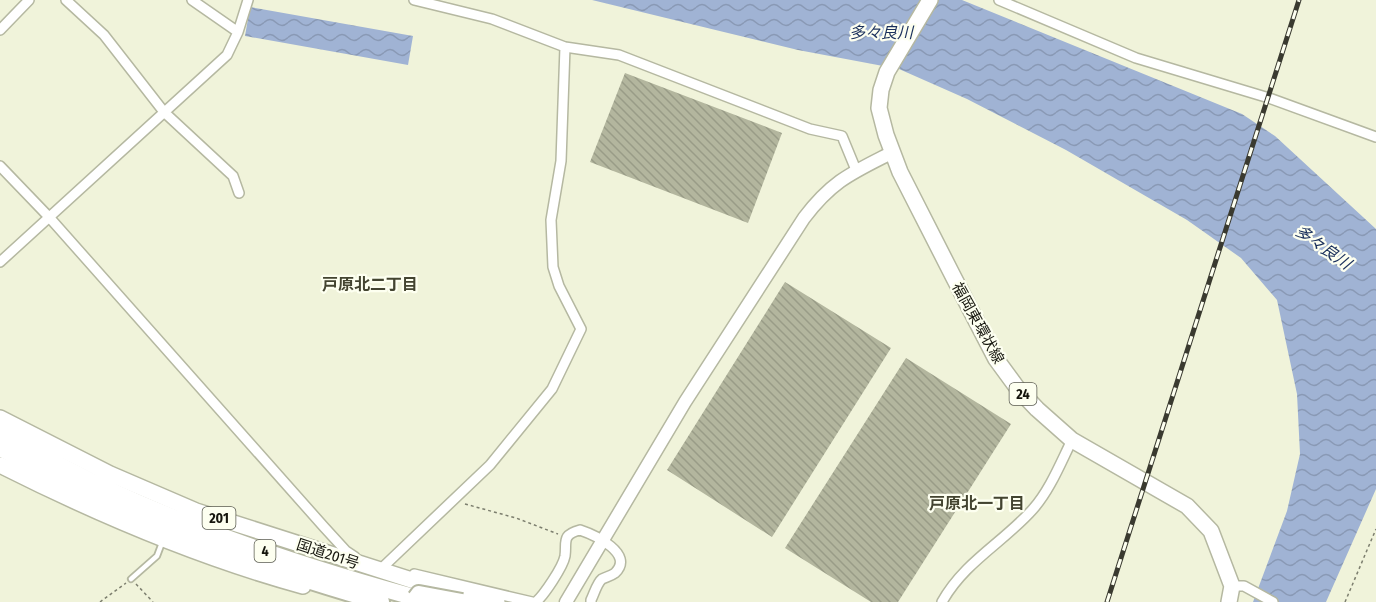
<svg xmlns="http://www.w3.org/2000/svg" width="1376" height="602" font-family="'Fira Sans Condensed','Noto Sans JP',sans-serif">
<style>
.water{fill:url(#water-waves)}
.building{fill:url(#building-back-hatch)}
.lines{fill:none;stroke-linecap:round;stroke-linejoin:round}
.service-casing{stroke:#b5b8a1;stroke-width:8}
.minor-casing{stroke:#b5b8a1;stroke-width:12}
.tertiary-casing{stroke:#b5b8a1;stroke-width:15}
.primary-casing{stroke:#b5b8a1;stroke-width:18}
.trunk-casing{stroke:#b5b8a1;stroke-width:18}
.motorway-casing{stroke:#b5b8a1;stroke-width:20}
.path{stroke:#7c7e6e;stroke-width:1.5;stroke-dasharray:3 3;stroke-linecap:butt}
.service{stroke:#fff;stroke-width:4.5}
.minor{stroke:#fff;stroke-width:9}
.tertiary{stroke:#fff;stroke-width:12}
.primary{stroke:#fff;stroke-width:15}
.trunk{stroke:#fff;stroke-width:15}
.motorway{stroke:#fff;stroke-width:16}
.rail-casing{stroke:#3a3a30;stroke-width:5}
.rail{stroke:#fdfff0;stroke-width:3;stroke-dasharray:9;stroke-linecap:butt}
.motorway-bridge-casing{stroke:#b5b8a1;stroke-width:20;stroke-linecap:butt}
.motorway-bridge{stroke:#fff;stroke-width:16}
.labels{text-anchor:middle;dominant-baseline:central;stroke-width:4.5;stroke-linejoin:round;paint-order:stroke}
.shield{fill:#fdfff0;stroke:#5b5c52;stroke-width:1.5}
.shield-label{font-size:14px;font-weight:bold;fill:#16160e}
.street-label{font-size:15px;fill:#16160e;stroke:#fdfff0}
.water-label{font-size:16px;font-style:italic;fill:#1a305c;stroke:#fdfff0}
.neighbourhood-label{font-size:16px;font-weight:bold;fill:#434430;stroke:#fdfff0}
</style>
<defs>
<pattern id="water-waves" width="16" height="10" patternUnits="userSpaceOnUse" patternTransform="scale(1.5)"><rect width="16" height="10" fill="#a0b3d4"/><path d="M0 5q4-4 8 0t8 0" fill="none" stroke="#8999b5"/></pattern>
<pattern id="building-back-hatch" width="6" height="6" patternUnits="userSpaceOnUse" patternTransform="scale(1.5)"><rect width="6" height="6" fill="#b3b69e"/><path d="M-1 5l2 2M0 0l6 6M5-1l2 2" fill="none" stroke="#999c87"/></pattern>
</defs>
<rect width="100%" height="100%" fill="#f0f3da"/>
<path class="water" d="M592,0h370l280,114 33,22 101,93v260l-50,113h-73l34,-91 13,-57 -3,-60 -20,-94 -36,-42 -54,-38 -121,-70 -99,-51 -68,-30 -101,-19z
M250,7l163,29 -5,29 -163,-29z"/>
<path class="building" d="M625,73l157,60 -34,90 -158,-61z
M785,282l106,66 -119,189 -105,-67z
M906,358l105,66 -113,178h-27l-86,-54z"/>
<g class="lines">
<defs>
<path id="service" d="M131,579l26,-23 6,-16"/>
<path id="minor" d="M66,0l38,35 60,77 69,64 6,17
M414,0l78,19 73,28 54,8 191,74 32,7 14,34
M999,0l137,58 133,40 107,39
M0,30l29,-30
M238,32l10,-32
M0,166l49,51 275,310 22,24 9,6
M0,262l227,-207 11,-23 -46,-32
M383,567l107,-102 62,-76 29,-60 -22,-43 -6,-19 -2,-47 10,-59 4,-114
M414,574l118,28
M1232,586h12l29,16
M536,602c8,-7 27,-35 29,-46 2,-14 -4,-21 15,-26 15,5 55,24 35,43 -4,3 -9,4 -13,6 -5,4 -8,15 -11,21v2
M942,602c22,-40 62,-60 91,-93 17,-19 28,-47 39,-69"/>
<path id="tertiary" d="M566,602l119,-200 119,-184c29,-38 48,-45 89,-66"/>
<path id="primary" d="M930,0l-43,72 -6,18 -2,18 7,27 14,37 54,106 42,81 22,30 19,20 35,31 115,66 24,25 21,55 -3,16"/>
<path id="trunk" d="M0,418l110,56 86,37 253,81 48,10
M0,465c97,49 197,92 303,121"/>
<path id="motorway" d="M0,433c34,18 67,37 101,53 104,49 216,85 327,115
M0,448c32,17 65,35 98,50 90,43 187,77 283,104"/>
</defs>
<use href="#service" class="service-casing"/>
<use href="#minor" class="minor-casing"/>
<use href="#tertiary" class="tertiary-casing"/>
<use href="#primary" class="primary-casing"/>
<use href="#trunk" class="trunk-casing"/>
<use href="#motorway" class="motorway-casing"/>
<path class="path" d="M465,504l51,14 42,16
M136,584l17,18
M100,602l26,-19
M1345,602l31,-73"/>
<use href="#service" class="service"/>
<use href="#minor" class="minor"/>
<use href="#tertiary" class="tertiary"/>
<use href="#primary" class="primary"/>
<use href="#trunk" class="trunk"/>
<use href="#motorway" class="motorway"/>
<defs>
<path id="rail" d="M1107,602l192,-602"/>
</defs>
<use href="#rail" class="rail-casing"/>
<use href="#rail" class="rail"/>
<defs>
<path id="motorway-bridge" d="M416,598l3,-4 43,8"/>
</defs>
<use href="#motorway-bridge" class="motorway-bridge-casing"/>
<use href="#motorway-bridge" class="motorway-bridge"/>
</g>
<g class="labels">
<g class="shield">
<rect x="1009.5" y="383" width="27" height="22" rx="4.5"/>
<rect x="202.5" y="507" width="33" height="22" rx="4.5"/>
<rect x="254.5" y="540" width="21" height="22" rx="4.5"/>
</g>
<g class="shield-label">
<text x="1023" y="394">24</text>
<text x="219" y="518">201</text>
<text x="265" y="551">4</text>
</g>
<g class="street-label">
<text transform="translate(978 323) rotate(61)">福岡東環状線</text>
<text transform="translate(328 554) rotate(18)">国道201号</text>
</g>
<g class="water-label">
<text x="881" y="32">多々良川</text>
<text transform="translate(1323 247) rotate(35)">多々良川</text>
</g>
<g class="neighbourhood-label">
<text x="370" y="284">戸原北二丁目</text>
<text x="977" y="503">戸原北一丁目</text>
</g>
</g>
</svg>
